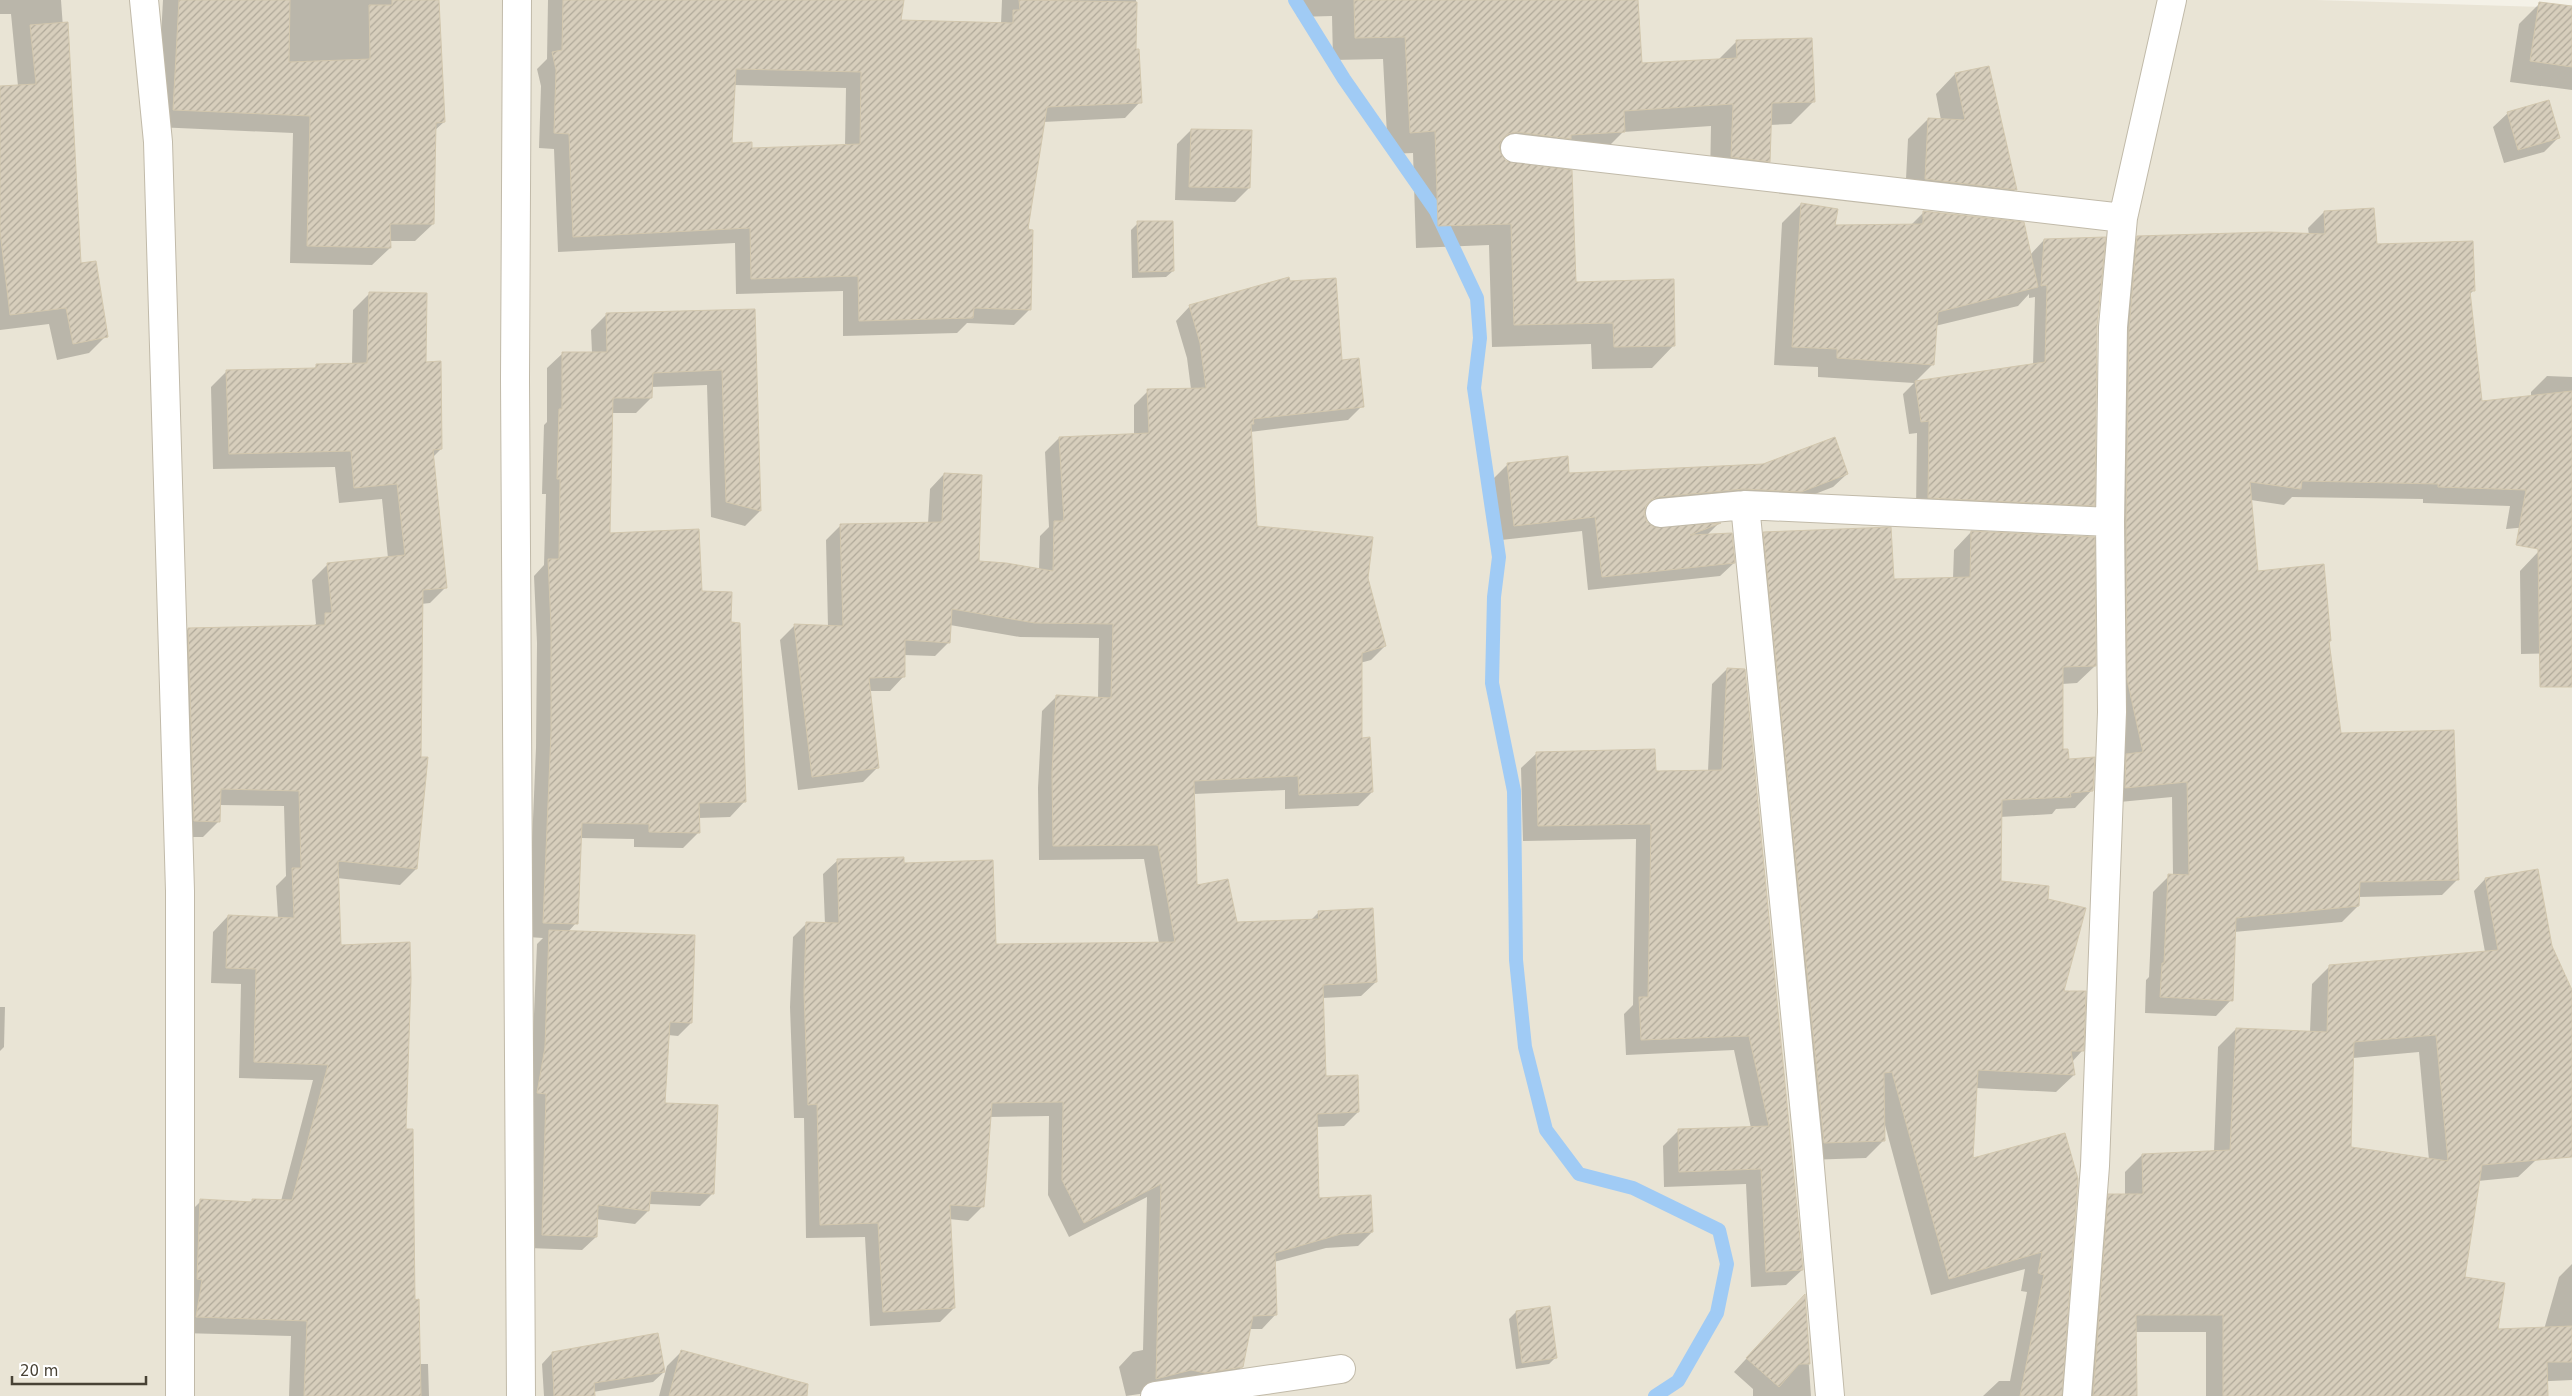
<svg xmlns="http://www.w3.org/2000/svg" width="2572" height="1396" font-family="'DejaVu Sans',sans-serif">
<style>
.residential{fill:#e9e4d5}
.shadow{fill:#0003;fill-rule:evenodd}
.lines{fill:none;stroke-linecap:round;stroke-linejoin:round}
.stream{stroke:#a0cbf5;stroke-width:14}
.building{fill:url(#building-hatch);stroke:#d2c7ae;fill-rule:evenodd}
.minor-casing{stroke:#c1baa9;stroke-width:30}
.minor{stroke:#fff;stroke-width:28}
</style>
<defs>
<pattern id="building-hatch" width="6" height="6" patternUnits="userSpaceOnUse" patternTransform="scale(1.25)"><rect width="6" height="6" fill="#d7cebc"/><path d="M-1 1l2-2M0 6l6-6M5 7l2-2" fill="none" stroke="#b0a99a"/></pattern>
</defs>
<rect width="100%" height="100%" fill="#f4f1e7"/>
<path class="residential" d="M0,0h2316l256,8v1388h-2572z"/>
<path class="shadow" d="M0,0h61l19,265 26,71 -17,17 -32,7 -8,-36 -49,6v-243l18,-1 -7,-72h-11z
M163,0h275l6,122 -10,9 -1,93 -18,17h-26l1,7 -18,17 -82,-2 3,-130 -137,-6z
M548,0h355l-3,21 101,3 1,-24h134l-1,50 5,52 -15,16 -82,4 -17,109 4,78 -16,16 -47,-2 -10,10 -114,3v-45l-107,3 -1,-51 -177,9 -4,-103 -15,-1 2,-62 -4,-17 10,-10zM734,85l112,3 -1,58 -94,4 -20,-6z
M1296,0h341l3,64 78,-4 19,-19 76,61 -22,22 -21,1 -1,36 -22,22 -37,-4 1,-53 -88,6 -22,22 -54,6 -47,-5 74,128 100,62 -22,23 -60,1 -1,-25 -99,3 -3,-102 -73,3 -3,-95 -25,1 -5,-95 -50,1 -1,-44 -35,1z
M2540,3l32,4v83l-62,-8 9,-58z
M1955,74l60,116 -19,19 -91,-10 3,-60 20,-20 13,1 -5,-26z
M2508,113l50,25 -14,14 -40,11 -11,-36z
M1191,130l58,58 -14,14 -60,-2 2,-56z
M1801,204l33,23 77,-2 13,-13 106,43 14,-15 52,87 -3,178 -12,13 -165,-8 1,-77 -8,1 -6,-40 11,-11 -96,-6v-10l-44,-2 8,-142zM2029,294v4l6,-1 -2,68 -118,17 18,-18 2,-38 83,-20z
M2324,212l52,33 97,46 -4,4 12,107 50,-5v-5l16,-16 25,1v-8v154l-66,6 4,-23 -87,-3v-4l-131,-2 -8,8 -33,-5 6,73 73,68 -2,2 12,91 118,145 -16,16 -83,2 -1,9 -16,16 -108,10 -3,68 -15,16 -71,-3 1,-33 3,-3 4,-85 16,-16h4l-1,-79 -63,6 2,-32 14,-14 -13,-61 10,-443 16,-16 171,-2 -1,-7z
M1138,223l35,48 -7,6 -34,1 -1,-48z
M369,294l55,69 17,86 -8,8 13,130 -16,16 -9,1 -5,265 -16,16 -63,-7 3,68 65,184 14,234h9l1,32h-140l2,-60 -110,-3 4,-116 16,-16 49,2 3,-2h28l32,-121 -74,-2 2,-94 -30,-1 2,-51 15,-16 50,2 -2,-32 10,-10 -2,-70 -65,-1v16l-16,16h-25l-5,-192 15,-16 125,-3 3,-2 -4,-44 16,-16 60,-6 -6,-59 -43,4 -4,-36 -122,2 -2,-82 16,-16 86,-2 3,-3 36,-1 1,-55z
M1190,306l150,56 22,44 -14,14 -98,12 6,95 111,51 18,68 -14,14 -11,3v76l12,53 -14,14 -73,3v-19l-91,4 2,93 40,36 75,-3 8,-8 57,70 -15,14 -39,2 3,79 33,35 -14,14 -28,1 2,72 54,33 -14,14 -32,2 -52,14 2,52 -14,15h-13l-7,38 -15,14 -101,15 -7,-29 14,-15 10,-2 4,-153 -78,40 -21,-42 1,-79 -60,1 -6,89 -15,15 -19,-2 5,89 -14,14 -70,4 -5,-89 -59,1 -2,-120h-10l-4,-111 3,-70 14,-14 18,1 -2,-50 15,-14 65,4 92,82 164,-3 -15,-84 -105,1 -1,-72 4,-77 14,-14 42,2 1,-61 -79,-1 -70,-12 -1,17 -14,14 -31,-1v21l-14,15h-21l9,76 -15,15 -65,8 -18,-150 14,-14 34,1 -2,-87 15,-15 87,-1 2,-35 14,-15 33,88 62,8 1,-34 9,-9 -4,-75 14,-14 75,-4v-29l14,-14 43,-2 -4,-31 -11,-37z
M754,310l6,201 -15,15 -34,-9 -4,-132 -56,2v11l-15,15h-24l-3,121 92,58 28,32 16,177 -15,16 -32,1v15l-15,15 -49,-1v-8l-54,-1 -4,85 -8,9 123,91 -13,13 -10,-1 -4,69 49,89 -13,13 -51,-2 -1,7 -13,13 -39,-5v18l-14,13 -53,-2 5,-141 -9,-1 7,-45 5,-117 6,-6 -15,-1 8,-189 1,-105 -3,-67 10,-11 2,-71h-4l2,-69 3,-3v-54l16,-15h29l-1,-23 16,-16z
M1508,464l60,10h279l-14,13 -46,18 -58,-2 -85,8 2,11 8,7 64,-5 -11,11 27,28 -14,13 -132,14 -6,-59 -81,9 -7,-62z
M1971,532l124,134 -18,17 -15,1v66l30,40 -17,18 -19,1 -4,5 -52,3v65l47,18 16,92 19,59 -10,11 2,13 -18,17 -80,-4 -5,72 94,-26 -5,262h-77l16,-15h11l17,-89 -6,-1 4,-22 -94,26 -46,-170 -1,15 -18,18 -60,2 -60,-609 18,-18 128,47 61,-1 1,-29z
M2538,552l34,2v99l-51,1 -1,-83z
M1727,669l75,601 -16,15 -35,2 -5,-103 -82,3 -1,-41 16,-16 72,-2 -17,-78 -108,5 -2,-41 9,-9 3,-166 -113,2 -2,-73 16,-15 117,19 54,-1 4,-87z
M2485,879l65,67 22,47v99l-36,68 -18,17 -40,4 -14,97 -11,118h-247v-64h-71l1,64h-59l14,-183 18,-18h16v-23l17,-17 72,-3 4,-105 18,-18 74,3 2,-48 18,-18 155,-14 -11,-61zM2419,1052l10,108 -80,-12 4,-90z
M0,1007h5l-1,40 -4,4z
M2572,1264v116l-43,2 30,-105z
M1804,1296l7,100h-58v-7l-19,-17z
M1549,1307l7,50 -7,7 -33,5 -7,-50 7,-7z
M681,1352l91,44h-113l8,-30z
M552,1353l112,19 -11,10 -60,10 1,4h-50l-2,-32z"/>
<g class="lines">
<path class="stream" d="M1295,0l49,79 92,132 41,87 3,40 -6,50 25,169 -5,40 -2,86 22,108 2,169 9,87 21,83 33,44 54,14 86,42 8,34 -10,49 -39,68 -23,15"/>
</g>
<path class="building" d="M179,0h111l-1,62 81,-3 -1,-54h23v-5h47l6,122 -9,1 -2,101h-44l1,24 -84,-2 3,-130 -137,-6z
M563,0h341l-3,20 112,3v-13h7l-1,-10 118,2 -1,47h3l3,54 -95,4 -19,122 5,1 -2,80 -57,-2 -1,10 -114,3 -1,-45 -107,3 -1,-51 -177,9 -4,-103 -15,-1 2,-63 -4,-18 10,-2zM736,69l125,3 -1,72 -108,4v-6l-20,1z
M1354,0h284l4,63 95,-5 -1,-18 76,-2 3,64 -43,1 -2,59 -39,-5 2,-53 -109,7 1,21 -54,3v4l-55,-7 -8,2 -6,5 -3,8 2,7 5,7 66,9 4,112 98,-3 1,67 -61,1 -1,-24 -99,2 -3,-101 -73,2 -3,-95 -25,2 -5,-96 -50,1z
M2539,2l33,4v61l-42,-6z
M68,22l13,241 15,-2 12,76 -35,7 -7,-36 -56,7 -10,-84v-145l36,-2 -6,-59z
M1989,66l28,124 -92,-11 3,-61 37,2 -10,-47z
M2549,100l11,38 -42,12 -11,-38z
M1191,129l61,1 -2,58 -61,-1z
M1801,203l37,6 -3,16 88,-1v-13l101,11 14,65 -100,25 -4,53 -97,-7v-9l-45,-2z
M2374,208l3,36 96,-3 2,50h-5l12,110 90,-10v296h-32l-2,-138 -22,-4 10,-55 -88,-3v-3l-136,-3 -1,8 -51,-7 8,89 66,-7 7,77h-2l12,92 113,-3 5,150 -99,2 -1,24 -123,12 -3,83 -73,-4 2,-34h2l4,-89 21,1 -2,-93 -62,6 1,-34 17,-2 -16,-73 -1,-157 3,-194 8,-92 132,-4 56,2 -1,-23z
M1137,221h36l1,50 -35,1z
M2106,237l-9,90 -2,179 -167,-8 1,-77 -8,1 -6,-41 130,-19 2,-77 -6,1 3,-47z
M1289,277l1,4 46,-3 6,82 17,-2 5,49 -111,12 1,5h-3l6,102 116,11 -5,41 18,68 -24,7v85l8,-1 3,55 -74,3 -1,-19 -104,5 3,104 31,-6 9,43 82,-3 -1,-8 55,-3 4,74 -54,3 3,91 32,-1 1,37 -42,2 2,84 52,-3 2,37 -32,2 -66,19 2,62 -24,1 -10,51 -38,6 -14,-3 -35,9 5,-195 -77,39 -22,-43 1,-78 -71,1 -8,104 -34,-2 5,103 -72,4 -5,-89 -58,2 -3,-121 -9,1 -4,-113 2,-70 33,1 -2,-64 67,-2v6l89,-3 3,84 179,-2 -17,-97 -105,1 -1,-73 4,-78 55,3 2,-74 -78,-1 -83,-14 -2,34 -45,-3v37l-36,1 10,90 -67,9 -18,-153 49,2 -3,-102 102,-2 2,-49 38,2 -3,86 27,2 47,8 1,-50h10l-5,-84 90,-4 -2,-44 59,-1 -6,-45 -11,-38z
M369,292l58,1 -1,69 15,-1 1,88 -9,1 14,138 -24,2 -2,167h7l-11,112 -79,-8 3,84 69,-3 1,37 -5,150h7l2,171 4,-1 2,97h-117l3,-75 -111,-4 6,-37 -5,-1 3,-80 52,3v-3l40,1 36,-135 -74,-3 2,-93 -30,-1 2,-53 66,3 -2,-50h9l-2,-77 -78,-2 -1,33 -26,-1 -6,-193 137,-3v-12h7l-5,-50 78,-8 -8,-71 -43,4 -3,-37 -122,3 -3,-84 90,-2v-4l51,-1z
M755,309l6,202 -35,-9 -4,-132 -69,3 -1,25h-39l-3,135 89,-4 3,62 30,1 -1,30 9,1 6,179 -47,1 1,30 -51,-1v-8l-67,-1 -4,101 -35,-1 8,-191v-105l-3,-68h11l1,-80h-3l2,-70h3v-57h45l-1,-39z
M1835,437l13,37 -47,18 -57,-3 -85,8 -8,3 -5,6 -2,8 3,8 7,5 67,-4 -31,12 42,-2 3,30 -133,14 -7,-60 -81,9 -7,-63 61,-7 1,17 194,-9z
M1891,527l3,52 76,-2 1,-46 124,6 1,129 -33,1v82h5l1,10 26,-2 -2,34 -23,2 1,4 -69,3 -1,81 48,5 -1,13 38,9 -22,83h22l-2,60h-13l4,24 -97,-5 -5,88 92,-25 13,46 -16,217h-42l24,-121 -6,-2 4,-21 -93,27 -57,-207 -8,1 1,68 -61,2 -61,-611z
M1727,668l18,1 58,601 -37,2 -5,-103 -82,3 -1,-43 91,-3 -20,-90 -108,4 -2,-43h9l3,-173 -113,2 -2,-74 119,-3 1,22 66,-1z
M2538,869l14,77 20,44v167l-90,8 -17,112 40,6 -7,46 74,-3v36h-25l1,34h-325v-81h-87l1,81h-44l15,-202h35l-1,-40 88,-4 6,-122 91,4 2,-67 169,-15 -13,-72zM2436,1035l12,126 -97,-14 3,-105z
M549,930l146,5 -3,88 -22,-1 -5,81 53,2 -4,89 -63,-3 -2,20 -51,-6 -1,32 -55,-2 4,-141 -9,-1 8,-46z
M1805,1294l5,70h-11l-20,23 -33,-29z
M1550,1306l7,52 -35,5 -6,-52z
M658,1333l7,39 -71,11 1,13h-41l-2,-44z
M681,1350l127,34 -1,12h-138z"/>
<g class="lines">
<defs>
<path id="minor" d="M144,0l14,142 22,749v505
M517,0l-2,380 6,1016
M1515,148l608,70
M1745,505l63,640 22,251
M1660,513l85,-8 365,17
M1155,1396l186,-27
M2077,1396l18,-230 17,-454 -2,-190 3,-195 10,-109 49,-218"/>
</defs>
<use href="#minor" class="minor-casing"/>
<use href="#minor" class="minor"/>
</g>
<path d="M12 1376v8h134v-8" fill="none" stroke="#484235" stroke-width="2.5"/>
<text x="20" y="1376" font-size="15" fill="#484235" stroke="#ffffff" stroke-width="4" paint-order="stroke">20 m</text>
</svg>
